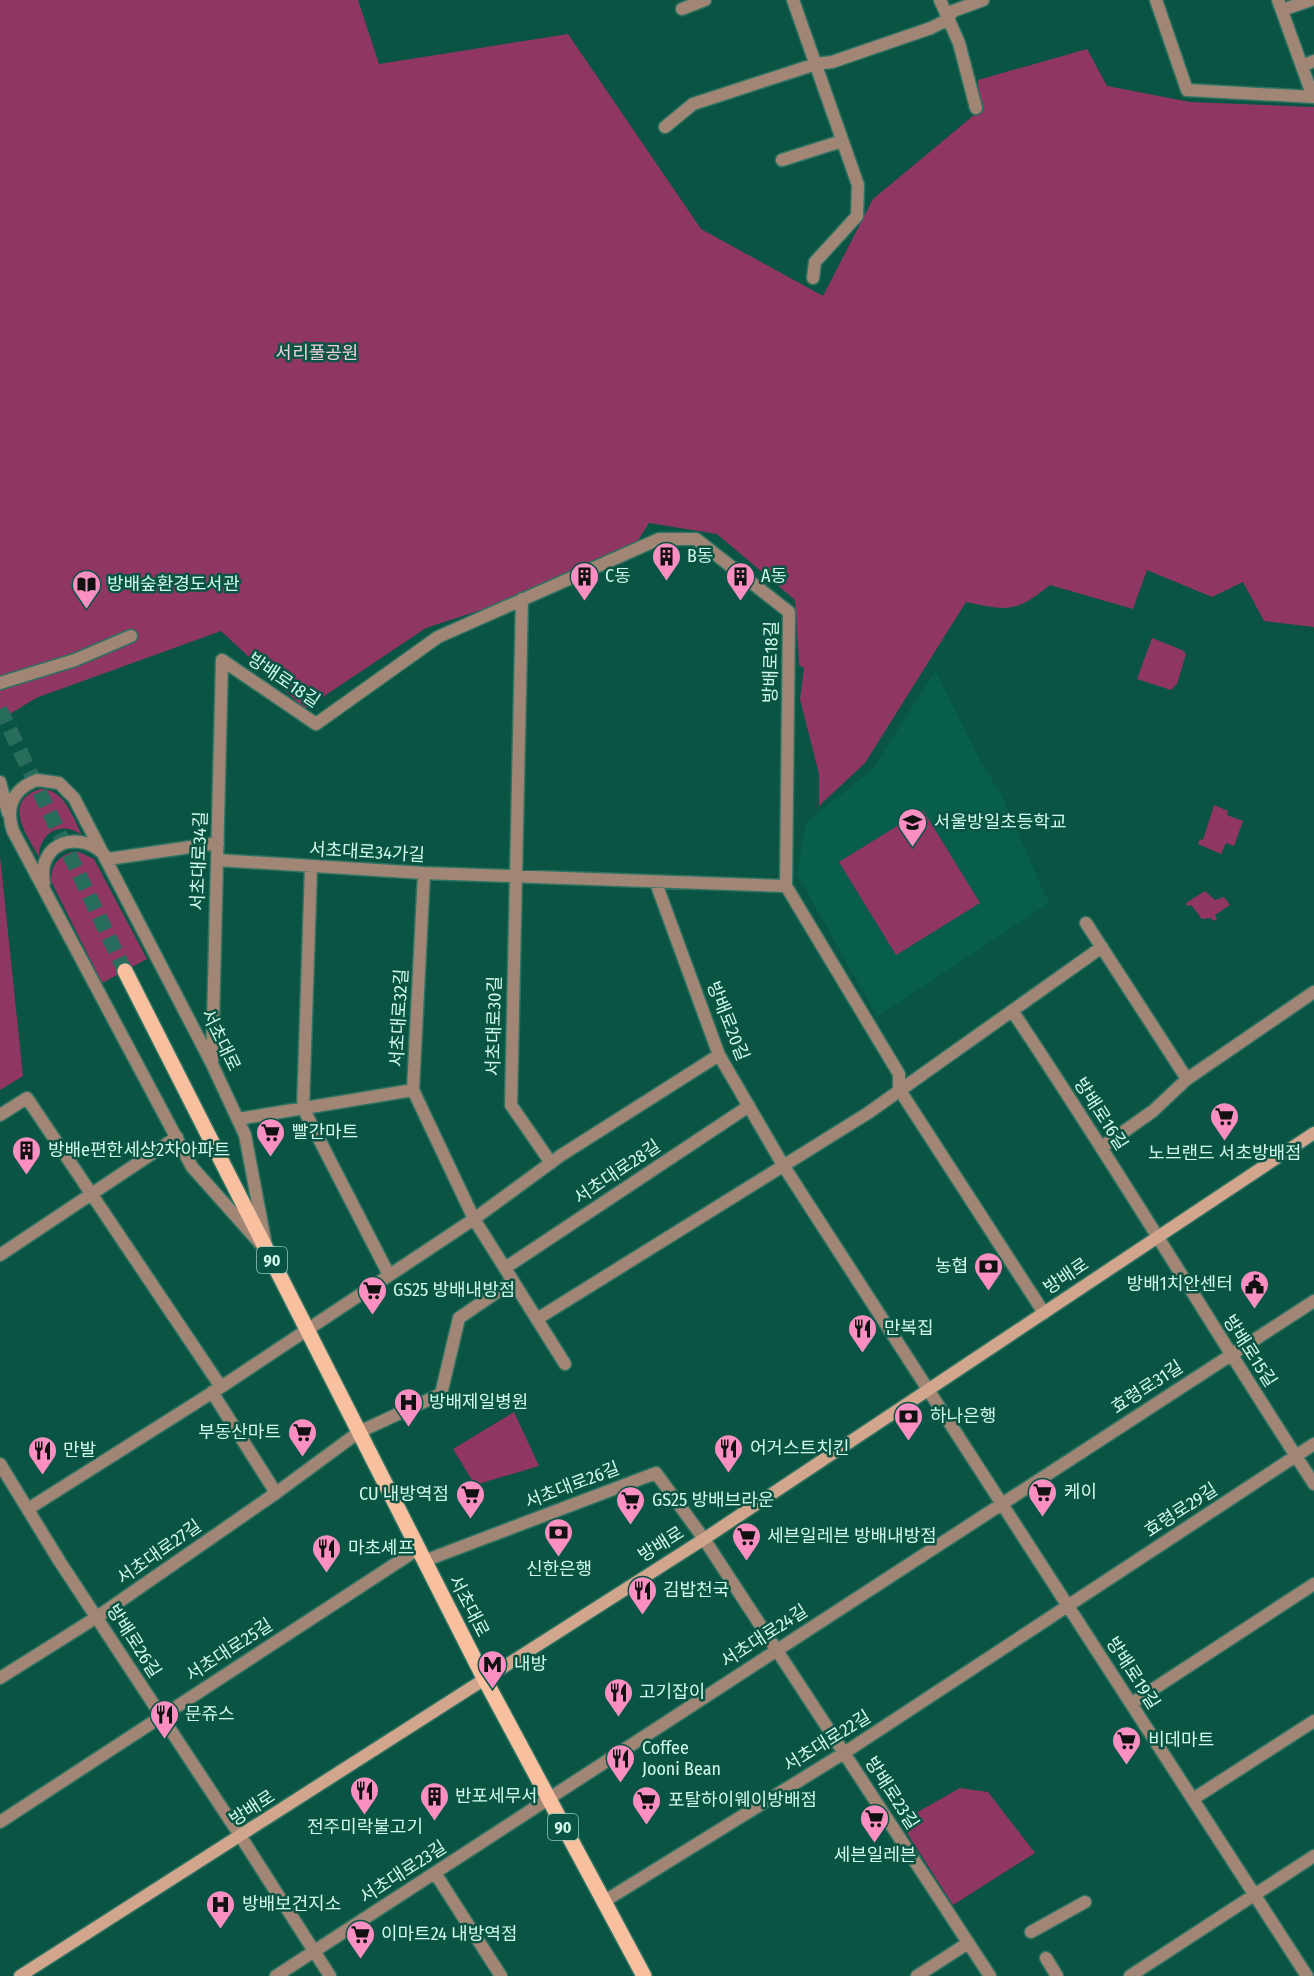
<svg xmlns="http://www.w3.org/2000/svg" width="1314" height="1976" font-family="'Fira Sans Condensed','Noto Sans KR',sans-serif">
<style>
.built{fill:#075f4b}
.green{fill:#903663}
.lines{fill:none;stroke-linecap:round;stroke-linejoin:round}
.primary-tunnel{stroke:#286d5c;stroke-width:15;stroke-dasharray:15 8;stroke-linecap:butt}
.minor-casing{stroke:#2e7261;stroke-width:15}
.tertiary-casing{stroke:#2e7261;stroke-width:15}
.secondary-casing{stroke:#2e7261;stroke-width:15}
.primary-casing{stroke:#2e7261;stroke-width:18}
.minor{stroke:#a18575;stroke-width:12}
.tertiary{stroke:#a18575;stroke-width:12}
.secondary{stroke:#d2a68d;stroke-width:12}
.primary{stroke:#f8c09f;stroke-width:15}
.labels{text-anchor:middle;dominant-baseline:central;stroke-width:5;stroke-linejoin:round;paint-order:stroke}
.shield{fill:#0a5443;stroke:#95c8b9;stroke-width:1.5}
.shield-label{font-size:16px;font-weight:bold;fill:#d0f9eb}
.park-label{font-size:18px;fill:#ecceda;stroke:#0a5443}
.poi-label{font-size:18px;fill:#d0f9eb;stroke:#0a5443;text-anchor:start}
.street-label{font-size:18px;fill:#d0f9eb;stroke:#0a5443}
</style>
<rect width="100%" height="100%" fill="#0a5443"/>
<path class="built" d="M935,671l45,90 20,31 49,111 -172,114 -80,-143 9,-52 66,-52z"/>
<path class="green" d="M0,0h358l21,64 189,-30 133,195 122,67 50,-97 106,-88 -1,-31 109,-31 20,37 83,16 124,5v520l-50,-6 -21,-39 -31,15 -65,-27 -14,39 -83,-24c-35,28 -41,26 -84,17l-101,161 -46,43v-32l-19,-75 4,-31 -5,-3 -4,-65 -78,-66 -68,-11 -25,40 -198,65 -121,81 -84,-78 -185,67 -36,22z
M1152,638l30,12 4,4 -9,30 -6,6 -34,-11z
M40,789c25,0 32,27 42,46 -20,-15 -43,-3 -43,22 -12,-22 -38,-55 1,-68z
M1214,805l14,6 -1,4 16,6 -9,25 -8,-3 -5,11 -23,-10 2,-5 3,1z
M923,810l57,93 -84,52 -57,-93z
M72,852h7l15,7 53,100 -45,24 -51,-102c0,-15 6,-24 21,-29z
M0,856l23,220 -23,14z
M1205,891l10,9 9,-3 6,8 -15,10 2,4 -3,2 -3,-3 -9,1 -11,-14 -4,1 -1,-3z
M514,1412l25,54 -64,19 -22,-36z
M960,1788l28,4 47,61 -82,52 -53,-83z"/>
<g class="lines">
<path class="primary-tunnel" d="M0,709l125,262"/>
<defs>
<path id="minor" d="M793,0l65,185 -1,31 -42,46 -2,16
M940,0l19,43 17,65
M1156,0l31,90 127,7
M1278,0l35,97
M682,9l23,-9
M1282,10l29,-10
M1302,66l12,-5
M665,127l28,-23 123,-40 16,-2 99,-34 16,-8 6,-9 30,-11
M782,160l60,-19
M522,599l-11,506 40,58
M222,660l94,64 122,-87 221,-98h37l93,73 -3,274 113,188v15l145,224
M0,683l75,-23 56,-24
M37,780l22,3 15,15 138,266 33,71 22,116 -75,-84 -179,-336c-8,-24 0,-42 24,-51z
M0,782l8,31
M217,860l207,13 362,13
M311,867l-8,241 86,167
M424,873l-11,217 61,129 91,145
M44,883c-8,-42 39,-56 64,-24l110,-16
M656,883l63,172 64,110 524,811
M1086,923l101,156
M1013,1012c104,155 199,315 301,472
M212,1063l10,-403
M0,1115l27,-17 194,289
M238,1119l175,-29
M1102,1147l51,-36 34,-32 127,-87
M0,1255l177,-118
M505,1268l244,-162
M537,1319l331,-206 234,-166
M212,1392l64,101
M28,1509l193,-122 253,-168 86,-63 159,-101
M424,1561l232,-88 48,66 286,437
M0,1678l97,-61 179,-124 83,-61 82,-38 18,-76 54,-37
M1132,1703l182,-119
M1193,1799l121,-78
M0,1822l418,-273
M241,1837l89,139
M435,1873l66,103
M603,1902l241,-149 470,-309
M1031,1932l54,-30
M1046,1958l11,18
M276,1976l1038,-675
M917,1976l51,-33
M1130,1976l184,-120"/>
<path id="tertiary" d="M0,1464l60,98 181,275"/>
<path id="secondary" d="M20,1976l684,-437 610,-406"/>
<path id="primary" d="M125,971l359,707 160,298"/>
</defs>
<use href="#minor" class="minor-casing"/>
<use href="#tertiary" class="tertiary-casing"/>
<use href="#secondary" class="secondary-casing"/>
<use href="#primary" class="primary-casing"/>
<use href="#minor" class="minor"/>
<use href="#tertiary" class="tertiary"/>
<use href="#secondary" class="secondary"/>
<use href="#primary" class="primary"/>
</g>
<defs>
<symbol id="building-pin" viewBox="-11 -11 22 30"><path d="M0 17L-7.5 6A9.5 9.5 0 1 1 7.5 6Z" fill="#fc8fc1" stroke="#0a5443"/><path d="M-4-6H4V6H1V3H-1V6H-4ZM-2.5-4.3h1.7v1.8h-1.7ZM.8-4.3h1.7v1.8H.8ZM-2.5-1h1.7V.8h-1.7ZM.8-1h1.7V.8H.8Z" fill="#111"/></symbol>
<symbol id="library-pin" viewBox="-11 -11 22 30"><path d="M0 17L-7.5 6A9.5 9.5 0 1 1 7.5 6Z" fill="#fc8fc1" stroke="#0a5443"/><path d="M-6-4Q-3-5.5-.7-3.5V5Q-3 3-6 4ZM6-4Q3-5.5 .7-3.5V5Q3 3 6 4Z" fill="#111"/></symbol>
<symbol id="school-pin" viewBox="-11 -11 22 30"><path d="M0 17L-7.5 6A9.5 9.5 0 1 1 7.5 6Z" fill="#fc8fc1" stroke="#0a5443"/><path d="M0-5L7-2L0 1L-7-2ZM-4 1L0 2.5L4 1V4Q0 6-4 4Z" fill="#111"/></symbol>
<symbol id="supermarket-pin" viewBox="-11 -11 22 30"><path d="M0 17L-7.5 6A9.5 9.5 0 1 1 7.5 6Z" fill="#fc8fc1" stroke="#0a5443"/><path d="M-6-5.5h2.5l.6 2H6L4.5 2H-2.5L-4.4-4H-6ZM-1.5 3.2a1.3 1.3 0 1 0 .1 0ZM3 3.2a1.3 1.3 0 1 0 .1 0Z" fill="#111"/></symbol>
<symbol id="bank-pin" viewBox="-11 -11 22 30"><path d="M0 17L-7.5 6A9.5 9.5 0 1 1 7.5 6Z" fill="#fc8fc1" stroke="#0a5443"/><path d="M-6-4H6V4H-6ZM0-2.3a2.3 2.3 0 1 0 0 4.6a2.3 2.3 0 1 0 0-4.6Z" fill="#111"/></symbol>
<symbol id="civic-pin" viewBox="-11 -11 22 30"><path d="M0 17L-7.5 6A9.5 9.5 0 1 1 7.5 6Z" fill="#fc8fc1" stroke="#0a5443"/><path d="M-.6-6.5H3V-4.5H.6V-3L4-1V1h2V6H-6V1h2V-1L-.6-3ZM-1.2 2.5V6h2.4V2.5Z" fill="#111"/></symbol>
<symbol id="restaurant-pin" viewBox="-11 -11 22 30"><path d="M0 17L-7.5 6A9.5 9.5 0 1 1 7.5 6Z" fill="#fc8fc1" stroke="#0a5443"/><path d="M-5-6h1v4h1v-4h1v4h1v-4h1v5L-1.5 .5V6h-2V.5L-5-1ZM5-6V6H3V1.5H1.5Q1.5-4 5-6Z" fill="#111"/></symbol>
<symbol id="hospital-pin" viewBox="-11 -11 22 30"><path d="M0 17L-7.5 6A9.5 9.5 0 1 1 7.5 6Z" fill="#fc8fc1" stroke="#0a5443"/><path d="M-5-5h3v3.5h4V-5h3V5h-3V1.5h-4V5h-3Z" fill="#111"/></symbol>
<symbol id="metro-pin" viewBox="-11 -11 22 30"><path d="M0 17L-7.5 6A9.5 9.5 0 1 1 7.5 6Z" fill="#fc8fc1" stroke="#0a5443"/><path d="M-5.5 5V-5H-3L0 0L3-5H5.5V5H3V-.5L0 4L-3-.5V5Z" fill="#111"/></symbol>
</defs>
<g fill-rule="evenodd">
<use href="#building-pin" x="650" y="540" width="33" height="45"/>
<use href="#building-pin" x="568" y="560" width="33" height="45"/>
<use href="#building-pin" x="724" y="560" width="33" height="45"/>
<use href="#library-pin" x="70" y="568" width="33" height="45"/>
<use href="#school-pin" x="896" y="806" width="33" height="45"/>
<use href="#supermarket-pin" x="1208" y="1100" width="33" height="45"/>
<use href="#supermarket-pin" x="254" y="1116" width="33" height="45"/>
<use href="#building-pin" x="10" y="1134" width="33" height="45"/>
<use href="#bank-pin" x="972" y="1250" width="33" height="45"/>
<use href="#civic-pin" x="1238" y="1268" width="33" height="45"/>
<use href="#supermarket-pin" x="356" y="1274" width="33" height="45"/>
<use href="#restaurant-pin" x="846" y="1312" width="33" height="45"/>
<use href="#hospital-pin" x="392" y="1386" width="33" height="45"/>
<use href="#bank-pin" x="892" y="1400" width="33" height="45"/>
<use href="#supermarket-pin" x="286" y="1416" width="33" height="45"/>
<use href="#restaurant-pin" x="712" y="1432" width="33" height="45"/>
<use href="#restaurant-pin" x="26" y="1434" width="33" height="45"/>
<use href="#supermarket-pin" x="1026" y="1476" width="33" height="45"/>
<use href="#supermarket-pin" x="454" y="1478" width="33" height="45"/>
<use href="#supermarket-pin" x="614" y="1484" width="33" height="45"/>
<use href="#bank-pin" x="542" y="1516" width="33" height="45"/>
<use href="#supermarket-pin" x="730" y="1520" width="33" height="45"/>
<use href="#restaurant-pin" x="310" y="1532" width="33" height="45"/>
<use href="#restaurant-pin" x="626" y="1574" width="33" height="45"/>
<use href="#metro-pin" x="476" y="1648" width="33" height="45"/>
<use href="#restaurant-pin" x="602" y="1676" width="33" height="45"/>
<use href="#restaurant-pin" x="148" y="1698" width="33" height="45"/>
<use href="#supermarket-pin" x="1110" y="1724" width="33" height="45"/>
<use href="#restaurant-pin" x="604" y="1742" width="33" height="45"/>
<use href="#restaurant-pin" x="348" y="1774" width="33" height="45"/>
<use href="#building-pin" x="418" y="1780" width="33" height="45"/>
<use href="#supermarket-pin" x="630" y="1784" width="33" height="45"/>
<use href="#supermarket-pin" x="858" y="1802" width="33" height="45"/>
<use href="#hospital-pin" x="204" y="1888" width="33" height="45"/>
<use href="#supermarket-pin" x="344" y="1918" width="33" height="45"/>
</g>
<g class="labels">
<g class="shield">
<rect x="257" y="1247" width="30" height="26" rx="4.5"/>
<rect x="548" y="1814" width="30" height="26" rx="4.5"/>
</g>
<g class="shield-label">
<text x="272" y="1260">90</text>
<text x="563" y="1827">90</text>
</g>
<g class="park-label">
<text x="317" y="353">서리풀공원</text>
</g>
<g class="poi-label">
<text x="687" y="556">B동</text>
<text x="605" y="576">C동</text>
<text x="761" y="576">A동</text>
<text x="107" y="584">방배숲환경도서관</text>
<text x="934" y="822">서울방일초등학교</text>
<text x="292" y="1132">빨간마트</text>
<text x="48" y="1150">방배e편한세상2차아파트</text>
<text x="1225" y="1153" text-anchor="middle">노브랜드 서초방배점</text>
<text x="968" y="1266" text-anchor="end">농협</text>
<text x="1233" y="1284" text-anchor="end">방배1치안센터</text>
<text x="393" y="1290">GS25 방배내방점</text>
<text x="884" y="1328">만복집</text>
<text x="429" y="1402">방배제일병원</text>
<text x="930" y="1416">하나은행</text>
<text x="281" y="1432" text-anchor="end">부동산마트</text>
<text x="750" y="1448">어거스트치킨</text>
<text x="63" y="1450">만발</text>
<text x="1064" y="1492">케이</text>
<text x="449" y="1494" text-anchor="end">CU 내방역점</text>
<text x="652" y="1500">GS25 방배브라운</text>
<text x="767" y="1536">세븐일레븐 방배내방점</text>
<text x="348" y="1548">마초셰프</text>
<text x="559" y="1569" text-anchor="middle">신한은행</text>
<text x="663" y="1590">김밥천국</text>
<text x="514" y="1664">내방</text>
<text x="639" y="1692">고기잡이</text>
<text x="185" y="1714">문쥬스</text>
<text x="1148" y="1740">비데마트</text>
<text x="642" y="1748">Coffee<tspan x="642" dy="21">Jooni Bean</tspan></text>
<text x="455" y="1796">반포세무서</text>
<text x="668" y="1800">포탈하이웨이방배점</text>
<text x="365" y="1827" text-anchor="middle">전주미락불고기</text>
<text x="875" y="1855" text-anchor="middle">세븐일레븐</text>
<text x="242" y="1904">방배보건지소</text>
<text x="381" y="1934">이마트24 내방역점</text>
</g>
<g class="street-label">
<text transform="translate(771 662) rotate(-89)">방배로18길</text>
<text transform="translate(284 680) rotate(34)">방배로18길</text>
<text transform="translate(367 852) rotate(3)">서초대로34가길</text>
<text transform="translate(199 861) rotate(-88)">서초대로34길</text>
<text transform="translate(399 1018) rotate(-87)">서초대로32길</text>
<text transform="translate(728 1021) rotate(68)">방배로20길</text>
<text transform="translate(494 1026) rotate(-89)">서초대로30길</text>
<text transform="translate(221 1040) rotate(64)">서초대로</text>
<text transform="translate(1101 1114) rotate(57)">방배로16길</text>
<text transform="translate(617 1172) rotate(-34)">서초대로28길</text>
<text transform="translate(1066 1276) rotate(-34)">방배로</text>
<text transform="translate(1250 1351) rotate(57)">방배로15길</text>
<text transform="translate(1147 1387) rotate(-33)">효령로31길</text>
<text transform="translate(572 1485) rotate(-21)">서초대로26길</text>
<text transform="translate(1181 1510) rotate(-33)">효령로29길</text>
<text transform="translate(661 1544) rotate(-32)">방배로</text>
<text transform="translate(159 1552) rotate(-35)">서초대로27길</text>
<text transform="translate(469 1606) rotate(63)">서초대로</text>
<text transform="translate(764 1636) rotate(-33)">서초대로24길</text>
<text transform="translate(134 1641) rotate(57)">방배로26길</text>
<text transform="translate(229 1650) rotate(-33)">서초대로25길</text>
<text transform="translate(1133 1673) rotate(57)">방배로19길</text>
<text transform="translate(827 1741) rotate(-32)">서초대로22길</text>
<text transform="translate(892 1793) rotate(57)">방배로23길</text>
<text transform="translate(252 1808) rotate(-33)">방배로</text>
<text transform="translate(403 1872) rotate(-33)">서초대로23길</text>
</g>
</g>
</svg>
